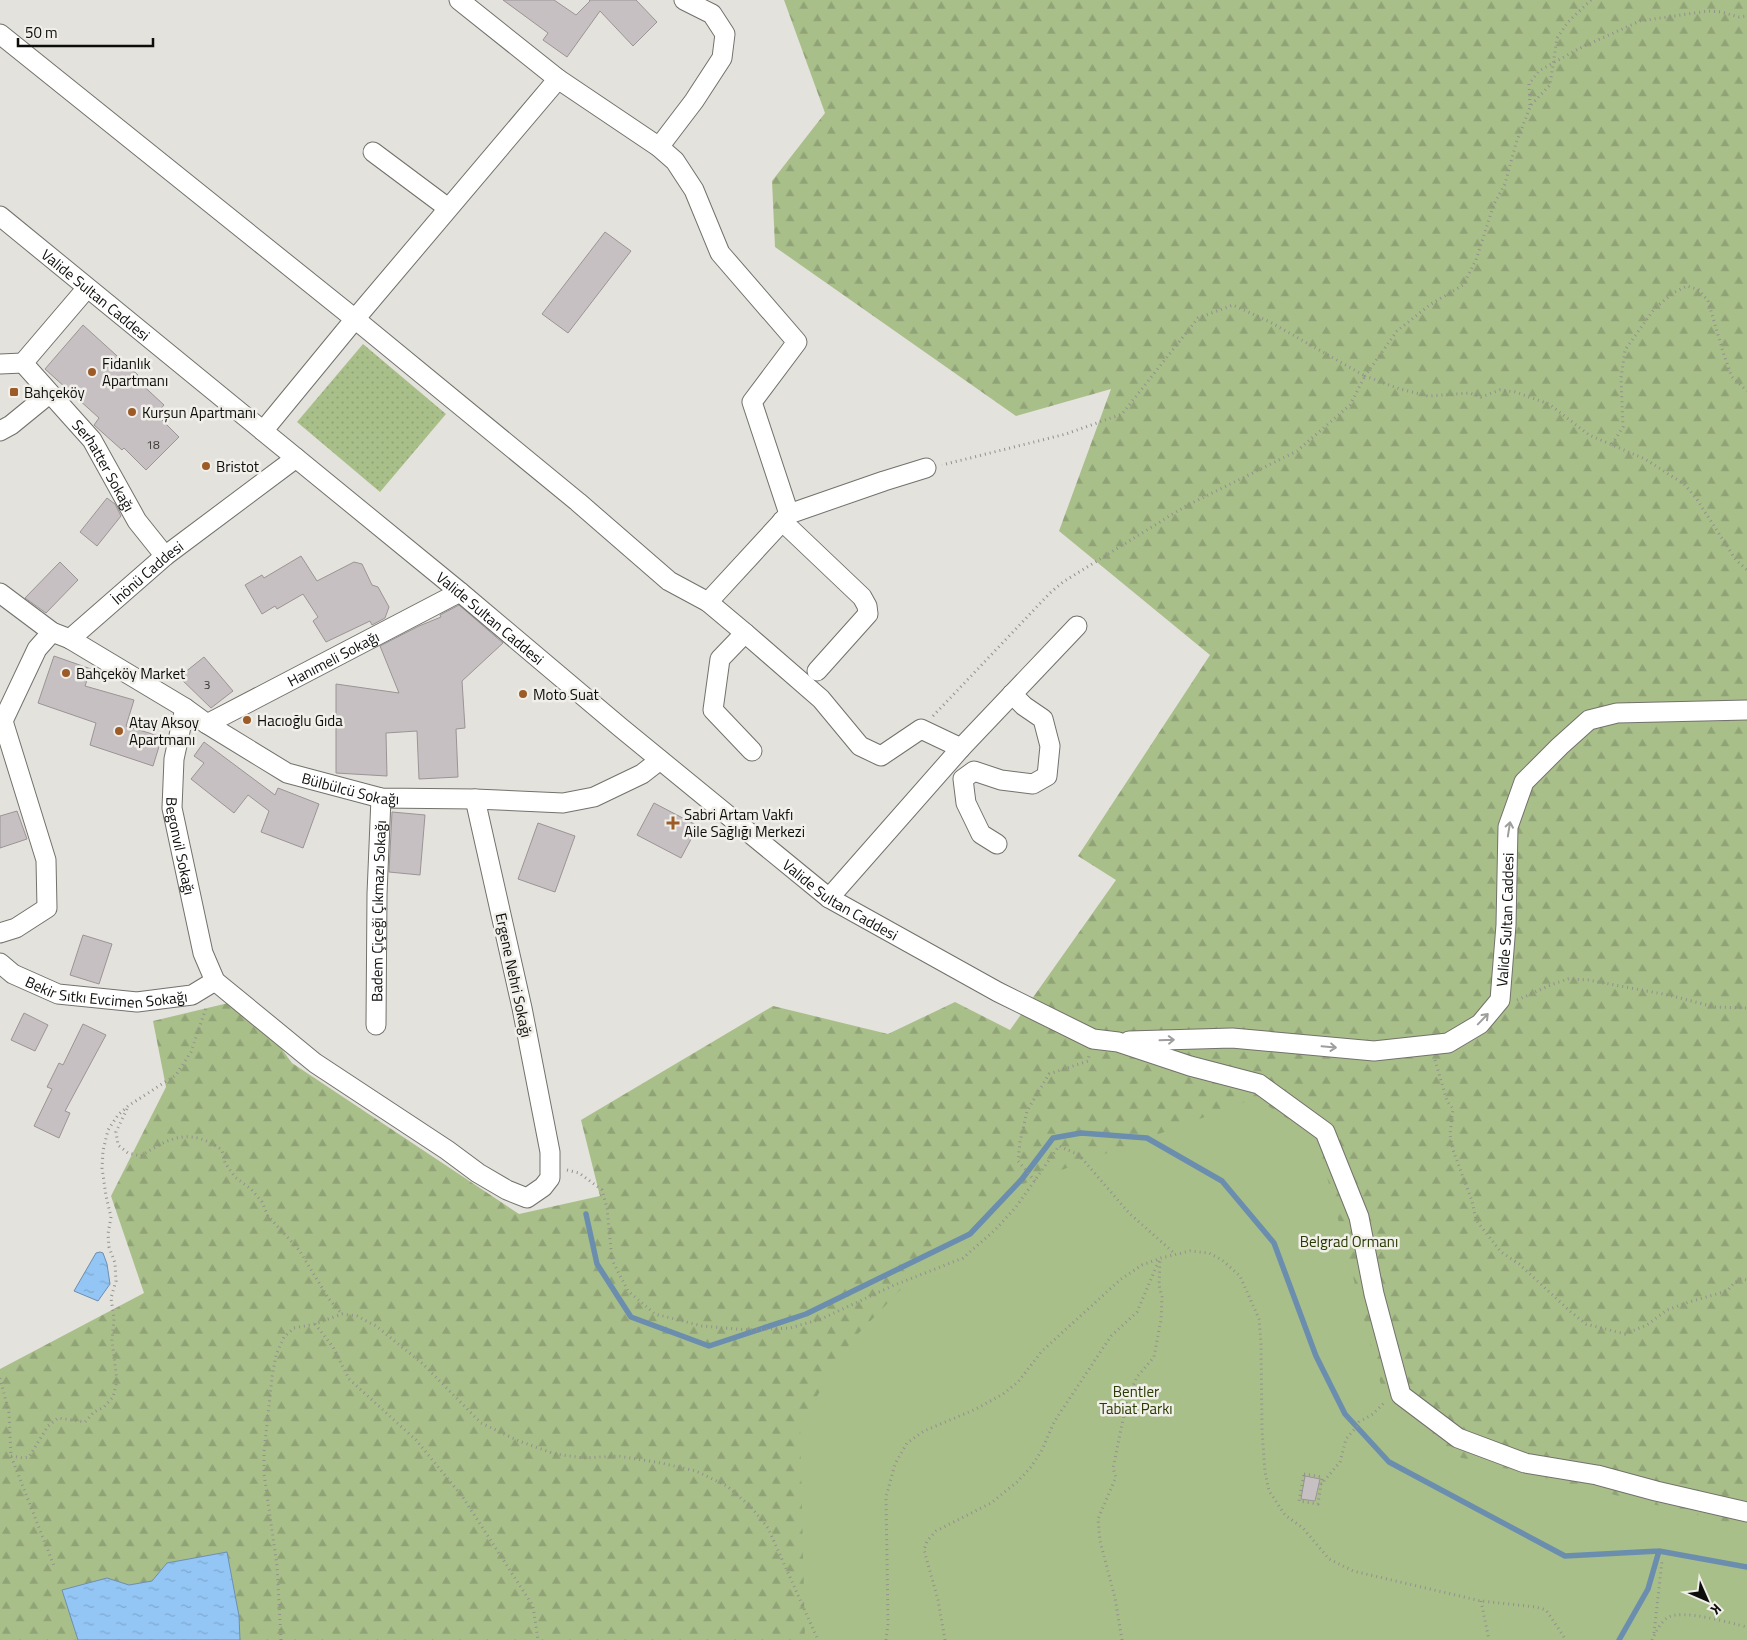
<svg xmlns="http://www.w3.org/2000/svg" width="1747" height="1640" font-family="'Titillium Web',sans-serif">
<style>
.grass{fill:url(#grass-dots)}
.forest{fill:url(#forest-firs)}
.park{fill:#a9bf8a}
.water{fill:url(#water-ripples);stroke:#6b8eaf}
.lines{fill:none;stroke-linecap:round;stroke-linejoin:round}
.stream{stroke:#6b8eaf;stroke-width:5.5}
.building{fill:#c7c0c2;stroke:#9a9496}
.minor-casing{stroke:#72716b;stroke-width:21}
.path{stroke:#92918d;stroke-width:3;stroke-dasharray:1 4;stroke-linecap:butt}
.minor{stroke:#fff;stroke-width:19}
.oneway{stroke:#9e9e9d}
.poi-dot{fill:#9c5b27;stroke:#f1efe9;stroke-width:2}
.labels{text-anchor:middle;dominant-baseline:central;stroke-width:5;stroke-linejoin:round;paint-order:stroke}
.number-label{font-size:12px;fill:#3c3a39}
.street-label{font-size:15px;fill:#0d0d0b;stroke:#f1efe9}
.poi-label{font-size:15px;fill:#0d0d0b;stroke:#f1efe9;text-anchor:start}
.park-label{font-size:15px;fill:#283a01;stroke:#f1efe9}
</style>
<defs>
<pattern id="grass-dots" width="8" height="8" patternUnits="userSpaceOnUse" patternTransform="scale(1.25)"><rect width="8" height="8" fill="#a9bf8a"/><path d="M2 2h.1M6 6h.1" fill="none" stroke="#90a376" stroke-width="1.8" stroke-linecap="round"/></pattern>
<pattern id="forest-firs" width="22" height="20" patternUnits="userSpaceOnUse" patternTransform="scale(1.25)"><rect width="22" height="20" fill="#a9bf8a"/><path d="M5 1l3.5 6h-7zM16 11l3.5 6h-7z" fill="#90a376"/></pattern>
<pattern id="water-ripples" width="26" height="14" patternUnits="userSpaceOnUse" patternTransform="scale(1.25)"><rect width="26" height="14" fill="#93c6f5"/><path d="M2 4q2-2 4 0t4 0M15 11q2-2 4 0t4 0" fill="none" stroke="#7ea9d1"/></pattern>
</defs>
<rect width="100%" height="100%" fill="#e4e2dc"/>
<path class="grass" d="M363,344l83,70 -66,78 -83,-70z"/>
<path class="forest" d="M784,0h963v1640h-1507l-1,-24 -12,-64 -60,11 -15,18 -23,4 -22,-7 -45,12 16,50h-78v-271l144,-76 -33,-97 55,-109 -13,-66 92,-22 47,64 227,151 81,-18 -19,-76 192,-114 115,28 67,-32 55,28 106,-150 -38,-24 132,-201 -151,-124 52,-142 -95,27 -241,-169 -3,-66 53,-68z"/>
<path class="park" d="M1256,1098l61,40 64,247 77,72 289,70v113h-942l-5,-217 53,-84 138,-143z"/>
<path class="water" d="M100,1252l3,1 4,11 3,20 -12,17 -24,-10 22,-38z
M227,1552l12,64 1,24h-162l-16,-50 45,-12 22,7 23,-4 15,-18z"/>
<g class="lines">
<path class="stream" d="M586,1214l11,50 34,53 78,29 97,-32 164,-80 52,-55 31,-41 28,-5 66,5 75,43 52,62 42,113 29,58 44,48 176,94 94,-5 88,16
M1619,1640l29,-51 11,-38"/>
</g>
<path class="building" d="M503,0h51l22,15 14,-14 -1,-1h47l21,22 -24,24 -33,-35 -33,46 -24,-17 5,-7z
M605,232l26,19 -63,82 -26,-19z
M83,325l55,50 -2,4 28,26 -8,9 23,23 -33,33 -22,-22 -2,2 -28,-25 5,-7 -54,-49z
M107,498l8,6 6,12 -24,30 -17,-14z
M301,556l16,25 37,-19 8,2 10,21 6,2 11,20 -4,11 -13,7 -2,-4 -44,21 -13,-21 5,-4 -15,-23 -26,15 -2,-3 -13,8 -17,-29 17,-10 2,3z
M60,562l18,18 -32,33 -21,-15z
M459,605l44,38 -41,38 3,47 -9,1 2,48 -39,2 -2,-48 -31,2 1,43 -51,-3v-89l63,9 -19,-47 39,-20 22,-9 -1,-2z
M54,656l37,13 -6,17 49,14 -8,26 36,11 -9,29 -63,-21 6,-22 -58,-20z
M204,657l29,34 -22,17 -32,-31z
M204,742l71,53 3,-7 41,16 -16,44 -42,-16 8,-21 -21,-16 -14,18 -43,-34 13,-16 -10,-7z
M654,803l44,23 -17,32 -44,-23z
M17,811l10,28 -27,9v-32z
M392,812l33,3 -5,60 -31,-3z
M538,823l37,13 -20,56 -37,-13z
M83,935l29,9 -13,40 -29,-9z
M24,1013l24,12 -13,26 -24,-11z
M83,1024l23,11 -41,76 5,2 -11,25 -25,-12 18,-37 -5,-2 12,-24 4,2z
M1305,1476l15,3 -5,22 -14,-2z"/>
<g class="lines">
<defs>
<g id="minor">
<path d="M459,0l99,79 101,68 16,14 19,29 26,63 77,89 -45,60 37,112"/>
<path d="M0,34l355,285 223,183 91,79 39,21 37,31 76,66 39,47 21,10 40,-27 40,19"/>
<path d="M659,147l35,-46 28,-43 3,-24 -13,-20 -28,-14"/>
<path d="M373,152l75,56"/>
<path id="s1" d="M0,216l460,376 160,135 209,171 169,94 95,47 25,3 72,24 69,18 66,48 34,85 15,77 27,101 57,43 67,25 72,12 59,16 91,21"/>
<path id="s2" d="M23,363l69,77 45,81 28,35"/>
<path d="M23,363l64,-75"/>
<path d="M0,364l23,-1"/>
<path d="M0,431l11,-6 38,-31"/>
<path d="M263,431l92,-112 203,-240"/>
<path d="M782,521l80,76 5,9 1,8 -51,57"/>
<path id="s3" d="M0,593l52,39 18,7 115,69 22,16 80,49 94,25 94,1 88,4 31,-6 48,-23 18,-14"/>
<path d="M708,602l81,-88 95,-33 42,-13"/>
<path d="M745,633l-25,26 -7,51 39,41"/>
<path id="s4" d="M70,639l95,-83 131,-98"/>
<path id="s5" d="M185,708l-11,51 -2,49 31,145 12,28 100,82 132,87 31,23 29,17 20,8 16,-11 7,-9v-26l-28,-144 -47,-209"/>
<path d="M0,719l3,2 43,139 1,48 -31,20 -16,5"/>
<path d="M3,721l34,-72 15,-17"/>
<path id="s6" d="M207,724l253,-132"/>
<path d="M997,844l-16,-10 -15,-31 -3,-24 11,-8 27,9 32,4 14,-8 3,-30 -7,-27 -19,-13 -12,-12"/>
<path d="M829,898l132,-150 116,-122"/>
<path id="s7" d="M0,963l13,11 45,20 79,8 55,-7 23,-14"/>
<path id="s8" d="M376,1025l1,-131 4,-96"/>
<path id="s9" d="M1129,1041l103,-3 142,13 74,-8 32,-19 20,-24 6,-75 2,-98 16,-45 36,-36 29,-26 28,-7 130,-3"/>
</g>
</defs>
<use href="#minor" class="minor-casing"/>
<path class="path" d="M1591,0l-23,22 -11,16 -7,47 -19,20 -15,38 -11,41 -11,20 -18,56 -13,25 -32,19 -34,27 -32,45 35,13 28,7 42,-3 11,4 19,-7 15,2 34,12 40,31 56,24 39,25 12,14 40,62 11,10
M1530,105l-1,-21 10,-13 14,-8 27,-15 60,-27 68,-10 13,1 18,5 8,-1
M1612,444l11,-17 -2,-49 4,-28 30,-42 18,-15 14,-7 12,4 9,11 16,54 8,22 15,14
M933,716l117,-123 13,-11 121,-75 113,-56 53,-46 15,-29 -95,-54 -37,-17 -35,13 -76,96 -56,20 -124,31
M1517,1000l36,-16 15,-5 20,1 80,15 47,12 32,1
M1435,1060l12,41 6,8 -3,26 3,15 19,51 4,19 25,32 18,12 52,48 15,12 39,10 22,-9 20,-15 22,-8 38,-11 7,-8 7,-4 6,1
M127,1109l-11,23 2,13 10,8 13,3c30,-20 50,-28 81,-6l3,13 10,14 16,12 11,13 6,14 31,34 30,49 13,15
M567,1170l12,3 23,17 5,18 5,52 16,31 27,23 47,12 47,4 41,-2 31,-9 71,-33 71,-28 32,-28 21,-23 43,-61 20,9 50,58 45,40
M1035,1181l-17,-20 2,-19 7,-31 22,-37 39,-13 1,-5
M315,1324l18,23 16,32 67,61 46,56 71,110 5,34
M0,1378l9,35 2,43 43,110
M11,1456l12,2 6,-1 19,-31 10,-8 27,4 9,-10 10,-5 9,-10 4,-16 -5,-41 2,-21 -3,-21 5,-17 -1,-18 -6,-16 -1,-13 3,-17 -5,-21 -4,-28 1,-17 5,-21 10,-15 10,-9 48,-31 15,-23 15,-44
M1304,1474l18,3 -4,27 -19,-3z
M1321,1484l3,-1v-2l16,-19 6,-23 12,-14 1,-3 14,-8 12,-12
M1481,1601l8,39
M1654,1633l8,-72
M281,1640l-4,-74 -13,-92v-22l8,-75 4,-22 8,-18 10,-9 21,-4 27,-10 15,2 19,10 47,38 58,59 38,18 36,13 29,4 34,-2 43,7 35,8 31,15 24,21 17,21 50,112
M886,1640l2,-16 -2,-127 9,-33 12,-21 17,-12 52,-22 27,-15 15,-12 24,-31 79,-72 21,-14 19,-7 29,-7 19,2 13,7 18,16 19,43 2,24 1,87 3,42 4,19 16,24 18,13 26,31 24,12 128,30 55,6 10,3 20,30
M945,1640l-7,-40 -14,-50 3,-9 9,-10 55,-28 26,-21 14,-15 11,-17 12,-28 57,-86 26,-24 23,-54
M1122,1640l-7,-42 -15,-57 -2,-22 18,-42 -3,-9 14,-68 10,-23 17,-20 2,-11 5,-26 1,-23 -3,-12 1,-24
M1652,1640c3,-7 9,-18 15,-22 14,-10 63,5 80,9"/>
<use href="#minor" class="minor"/>
</g>
<defs><path id="oneway-shaft" d="M-6 0H5M1.5-3L5.5 0L1.5 3" fill="none" stroke-width="1.6" stroke-linecap="round" stroke-linejoin="round" transform="scale(1.25)"/></defs>
<g class="oneway">
<use href="#oneway-shaft" transform="translate(1509 829) rotate(-81)"/>
<use href="#oneway-shaft" transform="translate(1483 1019) rotate(-46)"/>
<use href="#oneway-shaft" transform="translate(1167 1040) rotate(-2)"/>
<use href="#oneway-shaft" transform="translate(1329 1047) rotate(5)"/>
</g>
<g class="poi-dot">
<circle cx="92" cy="372" r="5"/>
<rect x="9" y="387" width="10" height="10" rx="2.5"/>
<circle cx="132" cy="412" r="5"/>
<circle cx="206" cy="466" r="5"/>
<circle cx="66" cy="673" r="5"/>
<circle cx="523" cy="694" r="5"/>
<circle cx="247" cy="720" r="5"/>
<circle cx="119" cy="731" r="5"/>
<path d="M670.5 815.5h5v5h5v5h-5v5h-5v-5h-5v-5h5z"/>
</g>
<g class="labels">
<g class="number-label">
<text x="153" y="444">18</text>
<text x="207" y="684">3</text>
</g>
<g class="street-label">
<text stroke="none"><textPath href="#s1" startOffset="124">Valide Sultan Caddesi</textPath></text>
<text stroke="none"><textPath href="#s2" startOffset="131">Serhatter Sokağı</textPath></text>
<text stroke="none"><textPath href="#s4" startOffset="102">İnönü Caddesi</textPath></text>
<text stroke="none"><textPath href="#s1" startOffset="634">Valide Sultan Caddesi</textPath></text>
<text stroke="none"><textPath href="#s6" startOffset="142">Hanımeli Sokağı</textPath></text>
<text stroke="none"><textPath href="#s3" startOffset="405">Bülbülcü Sokağı</textPath></text>
<text stroke="none"><textPath href="#s5" startOffset="140">Begonvil Sokağı</textPath></text>
<text stroke="none"><textPath href="#s1" startOffset="1084">Valide Sultan Caddesi</textPath></text>
<text stroke="none"><textPath href="#s8" startOffset="114">Badem Çiçeği Çıkmazı Sokağı</textPath></text>
<text stroke="none"><textPath href="#s9" startOffset="469">Valide Sultan Caddesi</textPath></text>
<text transform="translate(514 975) rotate(78)">Ergene Nehri Sokağı</text>
<text stroke="none"><textPath href="#s7" startOffset="114">Bekir Sıtkı Evcimen Sokağı</textPath></text>
</g>
<g class="poi-label">
<text x="102" y="363">Fidanlık<tspan x="102" dy="17">Apartmanı</tspan></text>
<text x="24" y="392">Bahçeköy</text>
<text x="142" y="412">Kurşun Apartmanı</text>
<text x="216" y="466">Bristot</text>
<text x="76" y="673">Bahçeköy Market</text>
<text x="533" y="694">Moto Suat</text>
<text x="257" y="720">Hacıoğlu Gıda</text>
<text x="129" y="722">Atay Aksoy<tspan x="129" dy="17">Apartmanı</tspan></text>
<text x="684" y="814">Sabri Artam Vakfı<tspan x="684" dy="17">Aile Sağlığı Merkezi</tspan></text>
</g>
<g class="park-label">
<text x="1349" y="1241">Belgrad Ormanı</text>
<text x="1136" y="1391">Bentler<tspan x="1136" dy="17">Tabiat Parkı</tspan></text>
</g>
</g>
<g transform="translate(1707 1600) rotate(135)" stroke="#f1efe9" stroke-width="4" paint-order="stroke">
<path d="M0-4L9 19L0 12L-9 19Z" fill="#0d0d0b"/>
<text y="-8" font-size="14" font-weight="bold" text-anchor="middle" fill="#0d0d0b">K</text>
</g>
<path d="M18 38v8h135v-8" fill="none" stroke="#0d0d0b" stroke-width="2.5"/>
<text x="25" y="38" font-size="15" fill="#0d0d0b" stroke="#f1efe9" stroke-width="4" paint-order="stroke">50 m</text>
</svg>
